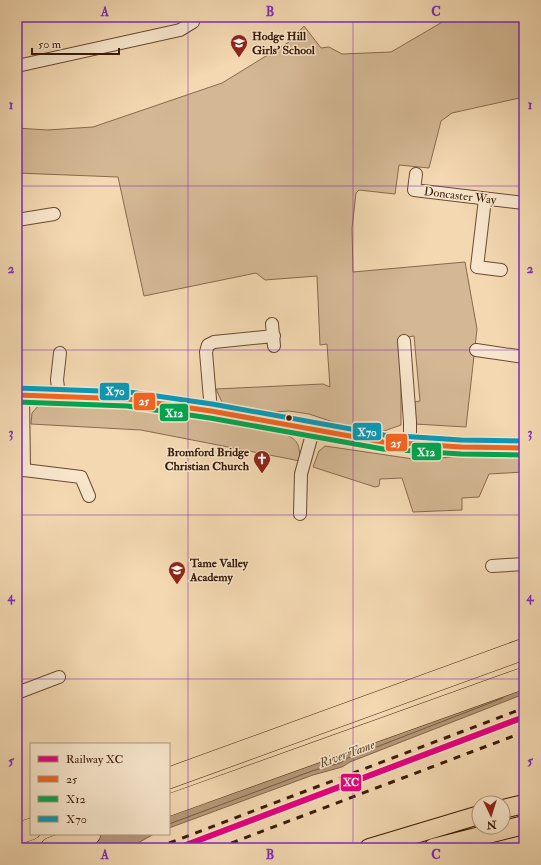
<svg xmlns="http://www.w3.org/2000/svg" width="541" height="865" font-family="'IM FELL Double Pica',serif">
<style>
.green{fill:#d4b894;stroke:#886a4e}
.water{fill:#b49877;stroke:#84664a}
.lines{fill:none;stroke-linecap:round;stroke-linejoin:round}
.shore{stroke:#785a3f;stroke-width:1}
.minor-casing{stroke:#694a32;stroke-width:14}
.tertiary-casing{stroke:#694a32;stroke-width:16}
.primary-casing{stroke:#3b1b07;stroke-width:20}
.motorway-casing{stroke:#3b1b07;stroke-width:22}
.minor{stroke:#f7e6cc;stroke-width:12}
.tertiary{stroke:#f7e6cc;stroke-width:15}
.primary{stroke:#f3d8b1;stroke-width:18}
.motorway{stroke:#f3d8b1;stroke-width:21}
.rail{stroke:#3b1b07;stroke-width:3;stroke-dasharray:7 7;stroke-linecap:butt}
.bus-1-casing{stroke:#f7e6cc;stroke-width:8}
.bus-2-casing{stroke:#f7e6cc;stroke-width:8}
.bus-3-casing{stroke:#f7e6cc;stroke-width:8}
.bus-1{stroke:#f26522;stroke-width:5}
.bus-2{stroke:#00a651;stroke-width:5}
.bus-3{stroke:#069bba;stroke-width:5}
.rail-1-casing{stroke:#f7e6cc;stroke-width:9}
.rail-1{stroke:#e5007d;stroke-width:6}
.grid{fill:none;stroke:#7b2cbf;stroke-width:1;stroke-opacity:0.55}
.bus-dot{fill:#3b1b07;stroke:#f7e6cc;stroke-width:1.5}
.labels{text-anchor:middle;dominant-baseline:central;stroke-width:3;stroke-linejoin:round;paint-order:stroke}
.poi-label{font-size:12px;font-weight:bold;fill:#3b1b07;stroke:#f7e6cc;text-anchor:start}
.street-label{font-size:12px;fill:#3b1b07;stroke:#f7e6cc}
.water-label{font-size:13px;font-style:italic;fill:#65472e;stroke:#f7e6cc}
.line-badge{stroke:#f7e6cc;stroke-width:1.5}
.badge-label{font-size:11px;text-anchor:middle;font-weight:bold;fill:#fff}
.neatline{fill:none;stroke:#7b2cbf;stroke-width:1.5}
.grid-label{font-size:13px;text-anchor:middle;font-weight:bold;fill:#7b2cbf}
</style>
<rect width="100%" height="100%" fill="#f3d8b1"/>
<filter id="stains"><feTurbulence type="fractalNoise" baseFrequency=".005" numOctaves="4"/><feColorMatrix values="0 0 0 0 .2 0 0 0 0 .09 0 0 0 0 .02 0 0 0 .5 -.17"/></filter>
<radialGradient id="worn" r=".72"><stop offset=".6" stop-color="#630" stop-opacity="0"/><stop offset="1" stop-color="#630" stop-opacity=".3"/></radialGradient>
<path class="green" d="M451,17h73v80l-72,16 -11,8 -12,47 -30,-3 -4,29 -36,-4 -3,3 -4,35 1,44 112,-10 12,67 -11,98 -51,-3 -1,-22 6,-1 -6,-65 -13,2v87l-17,6 -45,-7 -30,-10 -20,-3 -29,2 -35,-4 -9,-20 107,-5 7,3 -3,-43 -7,1 -3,-69 -52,4 -9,-7 -112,23 -26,-119 -101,-4v-45l30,2 46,-3 129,-44 67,-41 15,-16 17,22 8,-1 13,7 49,-2z
M61,403l79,7 143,23c16,8 16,10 17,28l-159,-31 -110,-6 1,-11 7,-8z
M325,446l95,14 42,-4 62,1v15l-35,2 -10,23 -17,1v12l-49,2 -11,-34 -22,1 -1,7 -4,1 -62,-20 6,-16z"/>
<path class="water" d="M524,678v16l-174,68 -8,5 -29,8 -144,53v-17z
M105,834h49l-25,14h-63z"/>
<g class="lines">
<path class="shore" d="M169,824l143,-53 28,-8 8,-5 155,-60"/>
<defs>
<path id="minor" d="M17,66l163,-36 13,-8
M416,174l-2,16 110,13
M485,199l-8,68 24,3
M17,220l37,-6
M272,324l2,22
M404,341l6,81v21
M476,350l48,7
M23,395l1,75
M59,395l-2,-15 3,-27
M211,411l-5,-59 2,-7 6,-3 60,-6
M17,471l7,-1 57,7 8,19
M300,514l1,-40 12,-43
M492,566l32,-2
M17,693l42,-16"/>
<path id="tertiary" d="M17,395l111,4 83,12 172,31 78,5 63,1"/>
<path id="primary" d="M503,809l21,-5
M369,848l110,-33
M433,848l91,-23"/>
<path id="motorway" d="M169,778l355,-129
M169,805l355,-127
M17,834l14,-5
M51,848l39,-14"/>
</defs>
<use href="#minor" class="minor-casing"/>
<use href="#tertiary" class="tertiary-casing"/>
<use href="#primary" class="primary-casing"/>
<use href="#motorway" class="motorway-casing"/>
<use href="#minor" class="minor"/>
<use href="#tertiary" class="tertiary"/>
<use href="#primary" class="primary"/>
<use href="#motorway" class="motorway"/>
<path class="rail" d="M156,848l368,-140
M218,848l306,-116"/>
<defs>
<path id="bus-1" d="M17,395l111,4 83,12 172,31 78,5 63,1"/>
<path id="bus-2" d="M17,402l110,4 83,12 173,31 78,5 63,1"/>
<path id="bus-3" d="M17,388l112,4 83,12 172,31 77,5 63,1"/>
</defs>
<use href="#bus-1" class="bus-1-casing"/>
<use href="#bus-2" class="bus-2-casing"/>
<use href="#bus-3" class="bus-3-casing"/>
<use href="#bus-1" class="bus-1"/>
<use href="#bus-2" class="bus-2"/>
<use href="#bus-3" class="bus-3"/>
<defs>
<path id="rail-1" d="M178,848l346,-131"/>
</defs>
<use href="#rail-1" class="rail-1-casing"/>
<use href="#rail-1" class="rail-1"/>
</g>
<path class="grid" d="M188,17v831M353,17v831M17,186h507M17,350h507M17,515h507M17,679h507"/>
<defs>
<symbol id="school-pin" viewBox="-11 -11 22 30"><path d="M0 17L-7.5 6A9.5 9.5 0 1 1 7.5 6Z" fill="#8f2418" stroke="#f7e6cc"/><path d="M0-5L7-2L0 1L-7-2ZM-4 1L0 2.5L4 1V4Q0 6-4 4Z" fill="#fff"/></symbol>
<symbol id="church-pin" viewBox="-11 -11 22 30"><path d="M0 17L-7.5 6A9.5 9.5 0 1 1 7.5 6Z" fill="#8f2418" stroke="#f7e6cc"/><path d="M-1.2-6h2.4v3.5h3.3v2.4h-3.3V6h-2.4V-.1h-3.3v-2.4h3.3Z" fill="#fff"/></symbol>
</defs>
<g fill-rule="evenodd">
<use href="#school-pin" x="229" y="33" width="20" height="27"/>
<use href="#church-pin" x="252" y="449" width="20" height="27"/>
<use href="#school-pin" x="167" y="560" width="20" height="27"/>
</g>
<circle class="bus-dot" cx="289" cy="418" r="3.5"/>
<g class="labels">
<g class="poi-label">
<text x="252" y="36">Hodge Hill<tspan x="252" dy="14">Girls' School</tspan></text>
<text x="249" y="452" text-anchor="end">Bromford Bridge<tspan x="249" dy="14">Christian Church</tspan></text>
<text x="190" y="563">Tame Valley<tspan x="190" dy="14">Academy</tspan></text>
</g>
<g class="street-label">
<text transform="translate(460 196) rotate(7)">Doncaster Way</text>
</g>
<g class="water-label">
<text transform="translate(347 754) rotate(-20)">River Tame</text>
</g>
</g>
<g class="line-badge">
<rect x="99" y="382" width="31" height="19" rx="4" fill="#069bba"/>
<rect x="133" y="392" width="23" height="19" rx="4" fill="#f26522"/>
<rect x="159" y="403" width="30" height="19" rx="4" fill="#00a651"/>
<rect x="352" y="422" width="30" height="19" rx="4" fill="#069bba"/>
<rect x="385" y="433" width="23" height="19" rx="4" fill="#f26522"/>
<rect x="411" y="442" width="31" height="19" rx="4" fill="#00a651"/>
<rect x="340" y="773" width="22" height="19" rx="4" fill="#e5007d"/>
</g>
<g class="badge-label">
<text x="115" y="395">X70</text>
<text x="144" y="405">25</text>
<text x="174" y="417">X12</text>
<text x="367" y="436">X70</text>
<text x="396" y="447">25</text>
<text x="426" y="456">X12</text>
<text x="351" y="786">XC</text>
</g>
<rect width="541" height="865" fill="none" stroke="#f3d8b1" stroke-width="44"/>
<rect x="30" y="743" width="140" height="92" fill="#f7e6cc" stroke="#ac957d"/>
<rect x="38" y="756" width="20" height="6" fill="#e5007d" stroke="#ac957d"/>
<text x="66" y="763" font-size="12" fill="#3b1b07">Railway XC</text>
<rect x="38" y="776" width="20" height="6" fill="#f26522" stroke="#ac957d"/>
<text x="66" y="783" font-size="12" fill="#3b1b07">25</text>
<rect x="38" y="796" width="20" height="6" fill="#00a651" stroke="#ac957d"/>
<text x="66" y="803" font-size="12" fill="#3b1b07">X12</text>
<rect x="38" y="816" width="20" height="6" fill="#069bba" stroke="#ac957d"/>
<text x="66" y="823" font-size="12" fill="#3b1b07">X70</text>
<g transform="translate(491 815) rotate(176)"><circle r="19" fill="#f7e6cc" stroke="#ac957d"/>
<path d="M0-3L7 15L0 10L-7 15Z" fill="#8f2418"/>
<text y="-6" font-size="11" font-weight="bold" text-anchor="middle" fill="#3b1b07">N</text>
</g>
<path d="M32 48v6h87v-6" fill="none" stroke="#3b1b07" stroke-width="2"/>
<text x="38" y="48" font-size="12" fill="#3b1b07" stroke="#f7e6cc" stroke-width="3" paint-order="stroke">50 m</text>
<rect x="22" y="22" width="497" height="821" class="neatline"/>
<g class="grid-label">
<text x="105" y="16">A</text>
<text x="270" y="16">B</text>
<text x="436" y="16">C</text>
<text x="11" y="109">1</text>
<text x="530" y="109">1</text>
<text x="11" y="273">2</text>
<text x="530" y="273">2</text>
<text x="11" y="437">3</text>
<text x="530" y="437">3</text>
<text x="11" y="601">4</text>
<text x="530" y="601">4</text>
<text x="11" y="765">5</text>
<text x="530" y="765">5</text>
<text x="105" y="859">A</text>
<text x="270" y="859">B</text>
<text x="436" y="859">C</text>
</g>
<rect width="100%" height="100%" filter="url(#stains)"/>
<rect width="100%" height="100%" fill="url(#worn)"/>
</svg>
